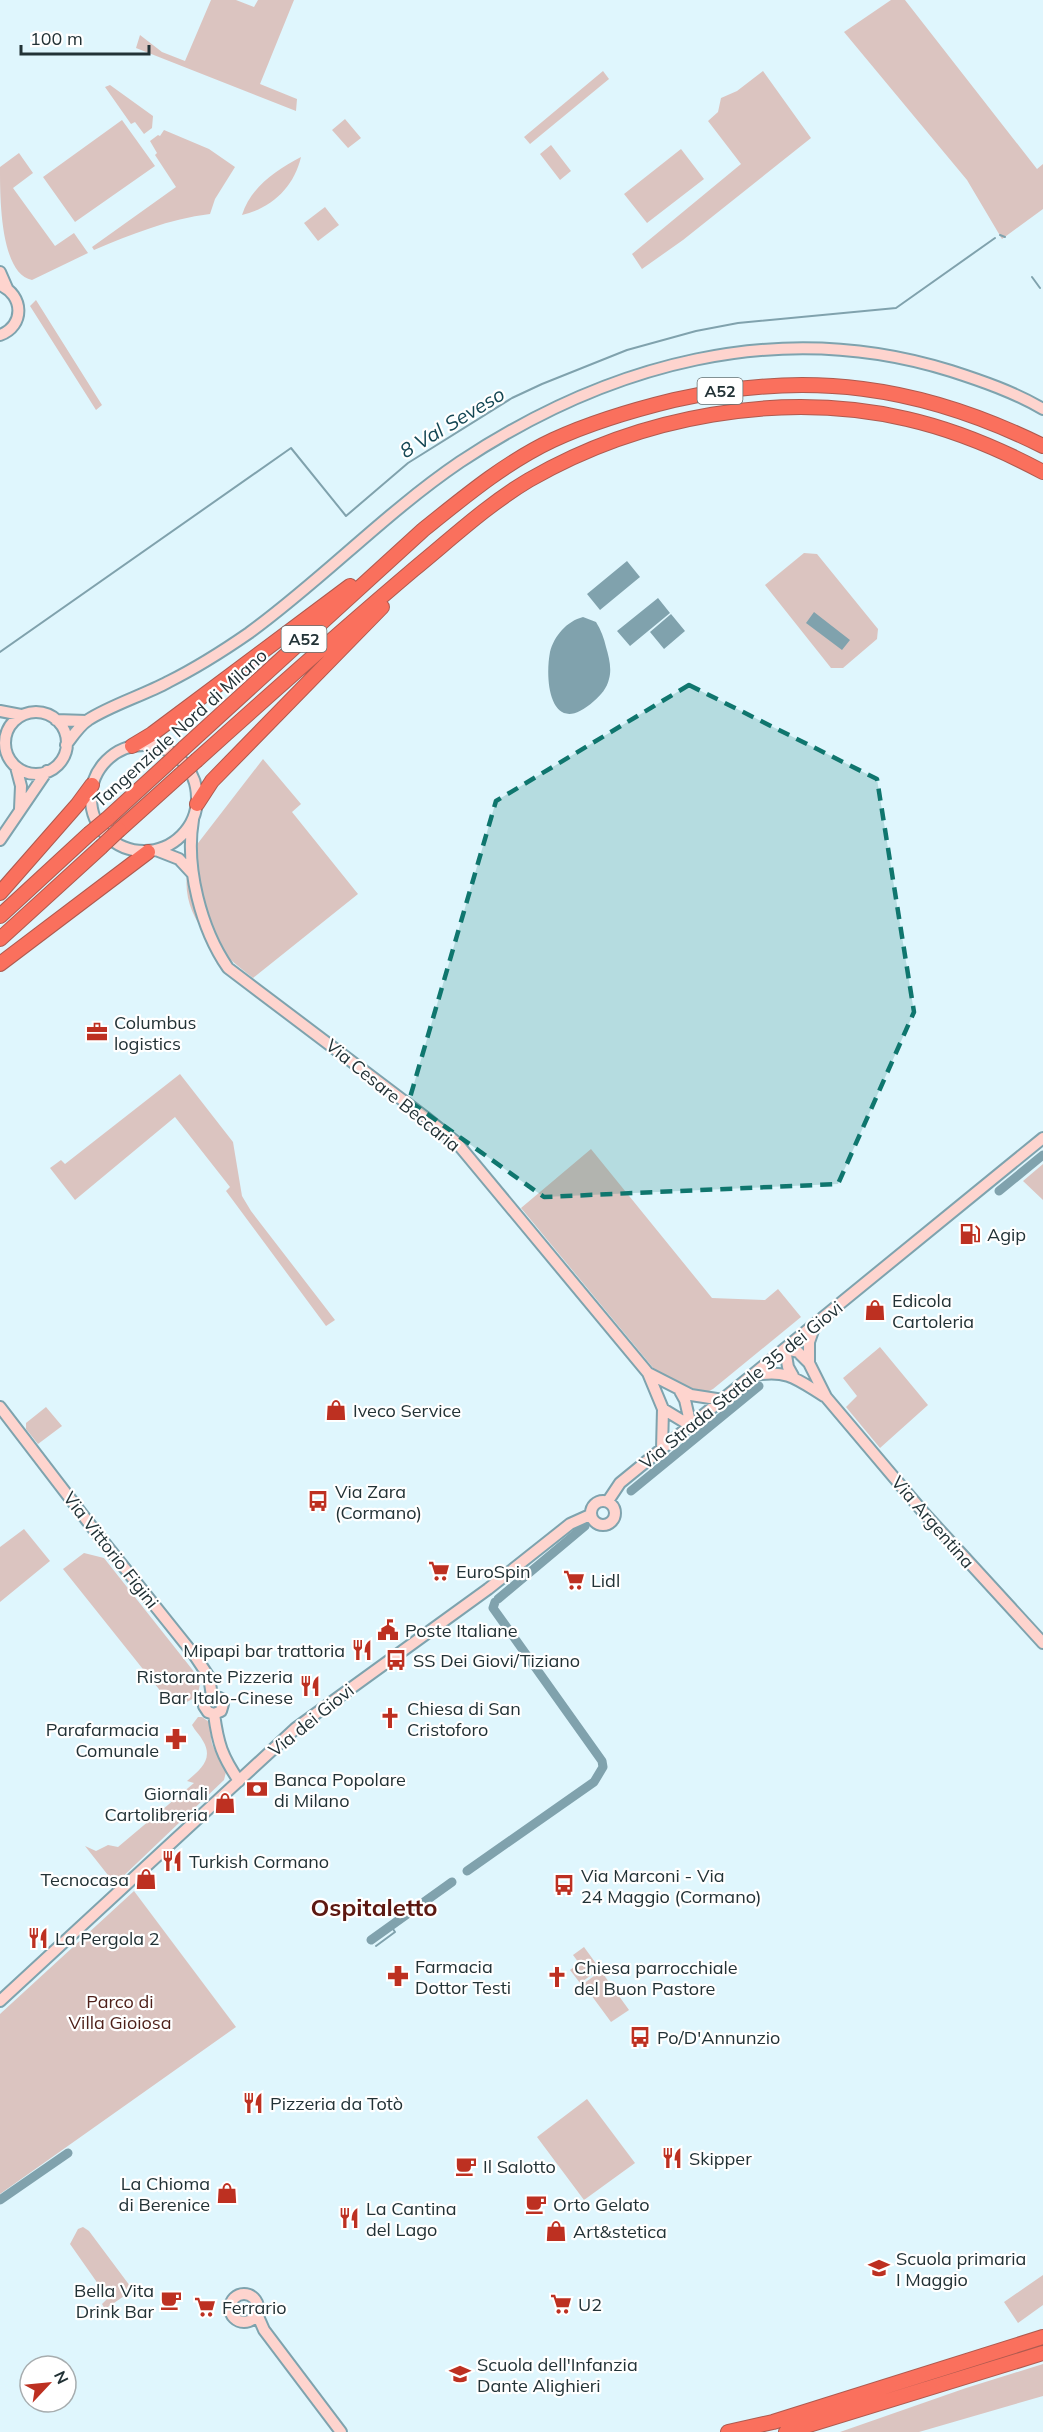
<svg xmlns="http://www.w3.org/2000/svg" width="1043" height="2432" font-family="Mulish,sans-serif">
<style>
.green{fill:#dbc4c0}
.water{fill:#80a2ad}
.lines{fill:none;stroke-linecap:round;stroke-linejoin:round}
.stream{stroke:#80a2ad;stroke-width:2}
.canal{stroke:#80a2ad;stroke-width:9}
.secondary-casing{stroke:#7ea3ae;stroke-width:14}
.highway-casing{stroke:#ae5a4f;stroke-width:16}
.secondary{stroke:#fed4ce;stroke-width:10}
.highway{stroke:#fa705d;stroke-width:14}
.highway-bridge-casing{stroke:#ae5a4f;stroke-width:16;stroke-linecap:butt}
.highway-bridge{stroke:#fa705d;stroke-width:14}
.marked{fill:#0f766e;fill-opacity:0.2;stroke:#0f766e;stroke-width:4.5;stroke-dasharray:12 8;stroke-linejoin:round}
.labels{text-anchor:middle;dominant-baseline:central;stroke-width:4.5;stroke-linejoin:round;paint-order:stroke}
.shield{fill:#fff;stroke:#647072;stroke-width:1.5}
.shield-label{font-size:16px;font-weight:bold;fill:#223236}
.street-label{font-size:18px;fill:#223236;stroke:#fff}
.poi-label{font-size:18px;fill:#223236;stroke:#fff;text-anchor:start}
.park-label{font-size:18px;fill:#4d1f19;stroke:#fff}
.water-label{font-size:20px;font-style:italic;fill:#134653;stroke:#fff}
.district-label{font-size:24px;font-weight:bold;fill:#5c1811;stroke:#fff}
</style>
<rect width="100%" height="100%" fill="#dff6fd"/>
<path class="green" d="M211,0h25l18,7 4,-7h36l-34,84 37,15 -1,12 -160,-63 4,-13 22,17 23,9z
M891,0h14l132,169 6,-5v45l-41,30 -35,-59 -123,-148z
M603,71l6,8 -79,65 -6,-7z
M763,71l48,67 -128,102 -41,29 -10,-15 109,-90 -33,-43 10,-9 3,-14 16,-7z
M110,85l43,31 -1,12 -8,6 -9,-12 -4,2 -26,-37z
M345,119l16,19 -13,10 -16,-18z
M122,120l33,46 -80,56 -32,-45z
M164,130l45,19 26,18 -20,32 -5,15c-41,5 -78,20 -116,36l-2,-3 84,-60 -21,-32 2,-2 -7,-12 8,-6 2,1z
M551,145l20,26 -11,9 -20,-26z
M681,149l23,30 -57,44 -23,-29z
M19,153l14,20 -20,15 42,58 19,-13 14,20 -56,27c-32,-6 -32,-83 -32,-113z
M301,157c-7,30 -29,51 -59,58 9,-28 34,-45 59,-58z
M325,207l14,18 -21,16 -14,-18z
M36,300l66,105 -6,5 -66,-104z
M804,553l13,1 61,75 -1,10 -34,29h-12l-66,-83z
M263,759l38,45 -9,8 66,82 -105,84c-43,-33 -85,-72 -58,-131z
M180,1074l53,68 9,54 9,15 84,109 -9,6 -100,-135 4,-4 -55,-70 -100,83 -25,-32 11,-8 4,4z
M591,1149l121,149 53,2 13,-11 23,28 -88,72 -6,3 -12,-1 -41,-22 -133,-161z
M1043,1164v36l-20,-19z
M880,1347l48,58 -48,43 -34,-41 11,-11 -14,-18z
M46,1407l16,19 -24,18 -12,-15v-6z
M24,1529l26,32 -50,41v-55z
M84,1553l20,5 95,120c4,19 -12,28 -29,25l-107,-134z
M198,1717h4l7,5 3,22 14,28 -2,8 -109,104 -30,-38 11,5 12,-6 10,2 76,-64 -7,-2c13,-11 27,-22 16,-40 -3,-6 -8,-10 -11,-16z
M134,1891l102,136 -236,167v-180z
M584,1947l16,22 -20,14 -10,-13 9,-7 -6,-8z
M601,1971l28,39 -18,12 -28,-38z
M587,2099l48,64 -51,37 -47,-63z
M83,2227l6,4 44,59 -28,19 -3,-5 6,-6 -38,-54 8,-15z
M1043,2275v30l-25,18 -14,-21z
M1043,2364v32l-124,36h-79l126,-44z"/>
<path class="water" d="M627,561l13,16 -40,33 -13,-16z
M658,598l12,15 -40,33 -13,-15z
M814,612l36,28 -8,10 -36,-27z
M671,614l14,17 -21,18 -14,-17z
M583,617l13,5c5,8 8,16 10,25 3,10 6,22 3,32 -2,9 -8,16 -15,22 -42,38 -50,-17 -44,-49 4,-16 17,-31 33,-35z"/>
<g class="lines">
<path class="stream" d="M1000,235l5,2
M1032,277l8,11
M0,652l291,-204 55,68 62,-53 104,-65 30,-14 85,-34 69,-19 42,-8 158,-15 99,-70
M376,1946l19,-14 -4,-6"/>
<path class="canal" d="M999,1191l44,-36
M631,1491l128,-105
M498,1599l87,-73
M467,1871l127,-89 9,-15 -1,-6 -109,-153 2,-6
M371,1940l81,-58
M0,2200l68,-47"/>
<defs>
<path id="secondary" d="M0,272l7,16
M0,285c24,10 25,41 0,50
M0,711l21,4
M5 743a31 31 0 1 1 62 0a31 31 0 1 1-62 0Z
M56,720l31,1
M91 798a53 53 0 1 1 106 0a53 53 0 1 1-106 0Z
M66,745c6,-8 13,-19 22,-25 21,-14 56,-25 80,-38 28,-14 55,-31 81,-49 73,-53 136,-120 211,-171 148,-98 318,-145 491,-91 31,10 63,21 92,38
M16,767l5,19 -1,23
M193,820c-8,47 8,109 35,148l197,149 32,26 191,230 15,36 -1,40
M0,840l47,-69
M156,850l23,9 13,14
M815,1325l-6,17v21l17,34 98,116 119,130
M785,1349l13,3 11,11
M785,1349l3,18 5,9
M648,1373l43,22 32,5
M756,1375c31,-6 42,5 68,21
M680,1391l5,9 6,26
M0,1407l95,124 100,125 14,21 3,19
M663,1409l28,17
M591 1513a12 12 0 1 1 24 0a12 12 0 1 1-24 0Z
M608,1501l12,-18 423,-345
M212,1696l8,2 3,6 -2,7 -7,3
M212,1696l-5,3 -3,7 4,6 6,2
M214,1714c4,30 8,42 25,67
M0,2001l296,-273 192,-139 82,-65 20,-9
M230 2308a14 14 0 1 1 28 0a14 14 0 1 1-28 0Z
M257,2314l7,16 77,102"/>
<path id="highway" d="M132,746l20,-12 198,-148
M184,748l239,-218c41,-33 83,-68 130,-90 39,-18 80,-30 121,-40 134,-30 246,-15 369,46
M197,760c71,-64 143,-128 216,-190 38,-31 74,-65 116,-90 111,-64 252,-90 378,-61 48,11 93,30 136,53
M197,804l15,-23 170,-174
M107,819l60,-55
M119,830l60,-54
M0,893l78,-89 14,-19
M0,916l89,-82
M0,939l101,-92
M0,964l148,-112
M728,2432l45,-10 270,-85
M786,2432l257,-79"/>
</defs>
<use href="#secondary" class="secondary-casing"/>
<use href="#highway" class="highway-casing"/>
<use href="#secondary" class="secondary"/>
<use href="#highway" class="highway"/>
<defs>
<path id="highway-bridge" d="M167,764l17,-16
M179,776l18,-16
M89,834l18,-15
M101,847l18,-17"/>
</defs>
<use href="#highway-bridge" class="highway-bridge-casing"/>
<use href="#highway-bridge" class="highway-bridge"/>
</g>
<path class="marked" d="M689,685l188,94 37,233 -76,172 -294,13 -135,-96 87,-300z"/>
<defs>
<symbol id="office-bare" viewBox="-9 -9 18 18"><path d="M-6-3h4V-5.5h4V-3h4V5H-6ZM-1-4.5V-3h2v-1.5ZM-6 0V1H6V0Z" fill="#bd3021" stroke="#fff" stroke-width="2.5" paint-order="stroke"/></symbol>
<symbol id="fuel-bare" viewBox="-9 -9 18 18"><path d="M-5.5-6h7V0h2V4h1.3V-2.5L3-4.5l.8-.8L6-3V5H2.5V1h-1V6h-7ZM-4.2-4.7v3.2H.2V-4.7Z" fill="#bd3021" stroke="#fff" stroke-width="2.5" paint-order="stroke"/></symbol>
<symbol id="shop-bare" viewBox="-9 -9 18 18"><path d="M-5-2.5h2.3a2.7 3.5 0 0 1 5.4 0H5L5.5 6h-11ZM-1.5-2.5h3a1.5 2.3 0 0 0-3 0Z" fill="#bd3021" stroke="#fff" stroke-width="2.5" paint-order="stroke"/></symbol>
<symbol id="bus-bare" viewBox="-9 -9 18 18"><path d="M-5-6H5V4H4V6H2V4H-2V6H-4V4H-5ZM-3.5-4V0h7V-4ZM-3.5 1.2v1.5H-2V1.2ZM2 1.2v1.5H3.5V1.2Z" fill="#bd3021" stroke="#fff" stroke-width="2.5" paint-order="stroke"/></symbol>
<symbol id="supermarket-bare" viewBox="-9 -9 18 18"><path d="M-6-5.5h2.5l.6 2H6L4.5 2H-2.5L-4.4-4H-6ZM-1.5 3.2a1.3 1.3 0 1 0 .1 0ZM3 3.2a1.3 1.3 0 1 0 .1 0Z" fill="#bd3021" stroke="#fff" stroke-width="2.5" paint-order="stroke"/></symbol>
<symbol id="civic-bare" viewBox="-9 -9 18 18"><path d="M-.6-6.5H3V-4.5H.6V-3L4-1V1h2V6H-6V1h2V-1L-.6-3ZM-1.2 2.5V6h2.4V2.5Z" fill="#bd3021" stroke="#fff" stroke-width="2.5" paint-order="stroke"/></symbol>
<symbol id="restaurant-bare" viewBox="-9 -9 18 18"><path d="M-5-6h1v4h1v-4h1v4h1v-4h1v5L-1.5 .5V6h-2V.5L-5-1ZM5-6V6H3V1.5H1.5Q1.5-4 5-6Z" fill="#bd3021" stroke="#fff" stroke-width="2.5" paint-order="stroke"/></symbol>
<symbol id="church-bare" viewBox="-9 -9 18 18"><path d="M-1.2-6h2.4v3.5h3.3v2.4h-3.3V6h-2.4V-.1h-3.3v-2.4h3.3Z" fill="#bd3021" stroke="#fff" stroke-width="2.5" paint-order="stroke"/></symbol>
<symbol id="pharmacy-bare" viewBox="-9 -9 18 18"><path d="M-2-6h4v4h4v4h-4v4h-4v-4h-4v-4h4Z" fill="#bd3021" stroke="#fff" stroke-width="2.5" paint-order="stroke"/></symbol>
<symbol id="bank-bare" viewBox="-9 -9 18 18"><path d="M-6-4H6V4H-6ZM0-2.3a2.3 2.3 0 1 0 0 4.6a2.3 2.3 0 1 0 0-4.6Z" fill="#bd3021" stroke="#fff" stroke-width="2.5" paint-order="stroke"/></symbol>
<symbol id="cafe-bare" viewBox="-9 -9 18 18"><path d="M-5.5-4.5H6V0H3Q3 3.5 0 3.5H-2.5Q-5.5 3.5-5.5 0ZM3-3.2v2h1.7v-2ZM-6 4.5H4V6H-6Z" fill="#bd3021" stroke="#fff" stroke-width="2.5" paint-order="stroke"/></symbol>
<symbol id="school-bare" viewBox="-9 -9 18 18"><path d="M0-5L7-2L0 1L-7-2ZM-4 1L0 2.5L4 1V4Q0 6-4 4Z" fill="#bd3021" stroke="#fff" stroke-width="2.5" paint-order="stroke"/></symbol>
</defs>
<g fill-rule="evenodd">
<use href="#office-bare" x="82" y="1017" width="30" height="30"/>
<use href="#fuel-bare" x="955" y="1219" width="30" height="30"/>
<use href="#shop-bare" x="860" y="1295" width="30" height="30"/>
<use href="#shop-bare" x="321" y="1395" width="30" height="30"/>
<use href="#bus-bare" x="303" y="1486" width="30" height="30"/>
<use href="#supermarket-bare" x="424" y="1556" width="30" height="30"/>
<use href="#supermarket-bare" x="559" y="1565" width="30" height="30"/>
<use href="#civic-bare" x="373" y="1615" width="30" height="30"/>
<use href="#restaurant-bare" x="347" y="1635" width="30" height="30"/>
<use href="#bus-bare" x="381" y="1645" width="30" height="30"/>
<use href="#restaurant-bare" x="295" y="1671" width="30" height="30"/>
<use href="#church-bare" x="375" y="1703" width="30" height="30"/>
<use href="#pharmacy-bare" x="161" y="1724" width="30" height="30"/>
<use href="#bank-bare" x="242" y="1774" width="30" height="30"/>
<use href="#shop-bare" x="210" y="1788" width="30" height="30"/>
<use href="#restaurant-bare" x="157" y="1846" width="30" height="30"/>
<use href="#shop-bare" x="131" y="1864" width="30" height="30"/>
<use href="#bus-bare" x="549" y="1870" width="30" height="30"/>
<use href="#restaurant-bare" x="23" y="1923" width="30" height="30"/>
<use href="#pharmacy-bare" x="383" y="1961" width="30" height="30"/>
<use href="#church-bare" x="542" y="1962" width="30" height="30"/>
<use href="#bus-bare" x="625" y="2022" width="30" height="30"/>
<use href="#restaurant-bare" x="238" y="2088" width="30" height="30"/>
<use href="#restaurant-bare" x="657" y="2143" width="30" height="30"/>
<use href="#cafe-bare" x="451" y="2151" width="30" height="30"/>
<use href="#shop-bare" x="212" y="2178" width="30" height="30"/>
<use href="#cafe-bare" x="521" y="2189" width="30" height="30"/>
<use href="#restaurant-bare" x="334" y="2203" width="30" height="30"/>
<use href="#shop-bare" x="541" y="2216" width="30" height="30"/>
<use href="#school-bare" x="864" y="2253" width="30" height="30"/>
<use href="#cafe-bare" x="156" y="2285" width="30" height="30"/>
<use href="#supermarket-bare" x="546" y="2289" width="30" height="30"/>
<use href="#supermarket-bare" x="190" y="2292" width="30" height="30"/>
<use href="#school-bare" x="445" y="2359" width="30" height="30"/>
</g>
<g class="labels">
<g class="shield">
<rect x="697.5" y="378" width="45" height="26" rx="4.5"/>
<rect x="281.5" y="626" width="45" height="26" rx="4.5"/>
</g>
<g class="shield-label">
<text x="720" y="391">A52</text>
<text x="304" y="639">A52</text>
</g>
<g class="street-label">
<text transform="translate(180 728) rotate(-42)">Tangenziale Nord di Milano</text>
<text transform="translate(393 1095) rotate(39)">Via Cesare Beccaria</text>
<text transform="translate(741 1385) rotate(-39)">Via Strada Statale 35 dei Giovi</text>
<text transform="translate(933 1522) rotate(49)">Via Argentina</text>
<text transform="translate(111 1550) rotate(52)">Via Vittorio Figini</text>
<text transform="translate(311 1720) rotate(-39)">Via dei Giovi</text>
</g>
<g class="poi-label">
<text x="114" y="1022">Columbus<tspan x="114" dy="21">logistics</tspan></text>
<text x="987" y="1234">Agip</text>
<text x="892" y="1300">Edicola<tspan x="892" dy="21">Cartoleria</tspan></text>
<text x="353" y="1410">Iveco Service</text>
<text x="335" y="1491">Via Zara<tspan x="335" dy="21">(Cormano)</tspan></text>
<text x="456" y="1571">EuroSpin</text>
<text x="591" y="1580">Lidl</text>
<text x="405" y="1630">Poste Italiane</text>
<text x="345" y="1650" text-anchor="end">Mipapi bar trattoria</text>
<text x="413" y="1660">SS Dei Giovi/Tiziano</text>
<text x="293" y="1676" text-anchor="end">Ristorante Pizzeria<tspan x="293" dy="21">Bar Italo-Cinese</tspan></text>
<text x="407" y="1708">Chiesa di San<tspan x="407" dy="21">Cristoforo</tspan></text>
<text x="159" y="1729" text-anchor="end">Parafarmacia<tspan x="159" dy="21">Comunale</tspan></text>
<text x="274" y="1779">Banca Popolare<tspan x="274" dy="21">di Milano</tspan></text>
<text x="208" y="1793" text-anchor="end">Giornali<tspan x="208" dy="21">Cartolibreria</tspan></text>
<text x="189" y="1861">Turkish Cormano</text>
<text x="581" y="1875">Via Marconi - Via<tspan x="581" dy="21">24 Maggio (Cormano)</tspan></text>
<text x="129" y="1879" text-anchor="end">Tecnocasa</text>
<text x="55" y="1938">La Pergola 2</text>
<text x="415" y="1966">Farmacia<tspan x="415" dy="21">Dottor Testi</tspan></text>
<text x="574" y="1967">Chiesa parrocchiale<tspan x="574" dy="21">del Buon Pastore</tspan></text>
<text x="657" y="2037">Po/D'Annunzio</text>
<text x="270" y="2103">Pizzeria da Totò</text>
<text x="689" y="2158">Skipper</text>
<text x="483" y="2166">Il Salotto</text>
<text x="210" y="2183" text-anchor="end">La Chioma<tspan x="210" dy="21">di Berenice</tspan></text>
<text x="553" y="2204">Orto Gelato</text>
<text x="366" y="2208">La Cantina<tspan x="366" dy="21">del Lago</tspan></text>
<text x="573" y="2231">Art&amp;stetica</text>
<text x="896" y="2258">Scuola primaria<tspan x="896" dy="21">I Maggio</tspan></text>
<text x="154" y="2290" text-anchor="end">Bella Vita<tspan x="154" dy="21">Drink Bar</tspan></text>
<text x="578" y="2304">U2</text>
<text x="222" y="2307">Ferrario</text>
<text x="477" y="2364">Scuola dell'Infanzia<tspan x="477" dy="21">Dante Alighieri</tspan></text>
</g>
<g class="park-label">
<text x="120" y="2001">Parco di<tspan x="120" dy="21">Villa Gioiosa</tspan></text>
</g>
<g class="water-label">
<text transform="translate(452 422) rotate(-31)">8 Val Seveso</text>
</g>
<g class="district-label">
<text x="374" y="1907">Ospitaletto</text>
</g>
</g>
<g transform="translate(48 2384) rotate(64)"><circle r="28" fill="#ffffff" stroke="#a7adaf" stroke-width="1.5"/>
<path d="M0-4.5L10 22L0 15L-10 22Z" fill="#bd3021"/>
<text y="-9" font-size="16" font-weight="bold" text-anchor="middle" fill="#223236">N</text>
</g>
<path d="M21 45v9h128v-9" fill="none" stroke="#223236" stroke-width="3"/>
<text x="30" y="45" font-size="18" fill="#223236" stroke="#ffffff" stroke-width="4.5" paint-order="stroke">100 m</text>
</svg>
